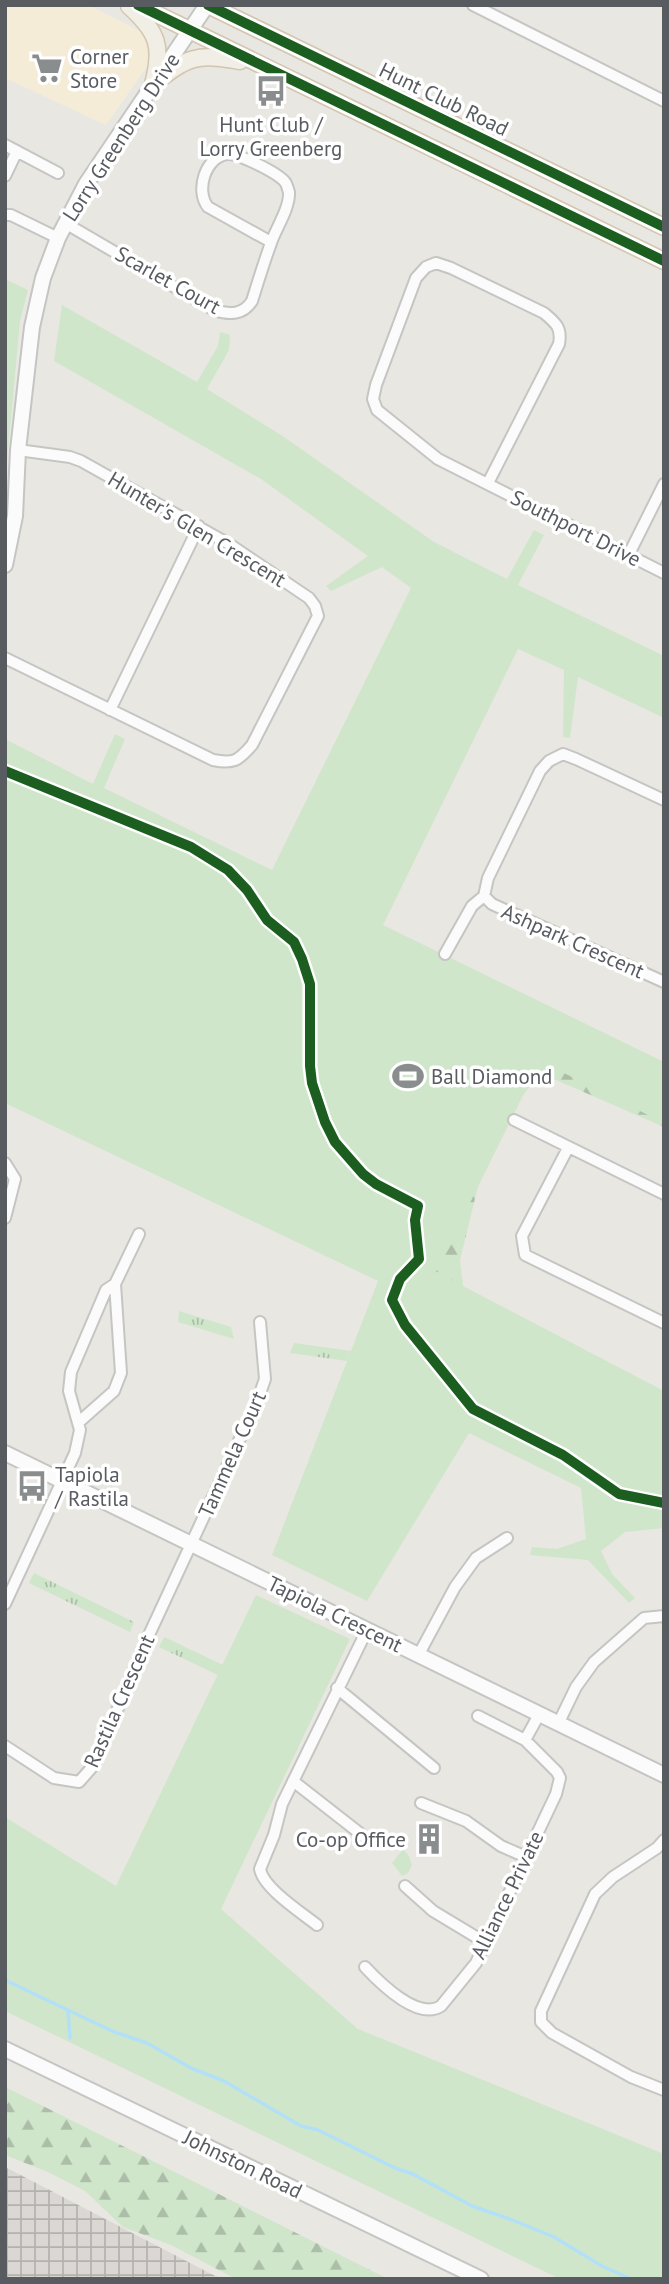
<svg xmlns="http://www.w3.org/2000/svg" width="669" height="2284" font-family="'PT Sans',sans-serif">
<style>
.commercial{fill:#f5ecd8}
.industrial{fill:url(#industrial-grid)}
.grass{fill:url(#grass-tufts)}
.forest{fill:url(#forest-firs)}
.park{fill:#d0e6cb}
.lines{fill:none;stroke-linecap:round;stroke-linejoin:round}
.stream{stroke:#b2e0f6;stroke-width:3.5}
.street-casing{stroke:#c5c5c3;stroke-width:14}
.secondary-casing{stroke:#c5c5c4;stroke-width:18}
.primary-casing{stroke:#d3c5ae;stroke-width:19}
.street{stroke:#fcfbfb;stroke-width:10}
.secondary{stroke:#fcfbfb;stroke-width:14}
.primary{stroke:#f1eee5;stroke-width:16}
.cycleway-casing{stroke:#fff;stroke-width:15}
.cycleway{stroke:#1b5e20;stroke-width:10}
.labels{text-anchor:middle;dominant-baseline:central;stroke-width:7;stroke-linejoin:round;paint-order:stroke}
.poi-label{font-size:21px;fill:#585c61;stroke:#fff;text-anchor:start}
.street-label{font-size:21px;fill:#585c61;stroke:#fff}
</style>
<defs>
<pattern id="industrial-grid" width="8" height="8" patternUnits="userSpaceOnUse" patternTransform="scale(1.75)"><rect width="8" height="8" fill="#dbd8d4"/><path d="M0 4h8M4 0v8" fill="none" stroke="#b4b2af"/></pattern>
<pattern id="grass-tufts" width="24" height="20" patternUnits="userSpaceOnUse" patternTransform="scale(1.75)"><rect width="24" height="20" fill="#d0e6cb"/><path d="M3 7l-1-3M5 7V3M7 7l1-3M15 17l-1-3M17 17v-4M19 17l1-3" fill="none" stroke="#acbea8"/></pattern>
<pattern id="forest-firs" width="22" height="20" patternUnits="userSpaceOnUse" patternTransform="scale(1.75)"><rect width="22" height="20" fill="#d0e6cb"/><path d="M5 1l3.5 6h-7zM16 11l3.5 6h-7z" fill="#acbea8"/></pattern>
</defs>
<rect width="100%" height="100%" fill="#e8e7e2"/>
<path class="commercial" d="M5,5h83l54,27 6,15 1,17 -43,61 -101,-47z"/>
<path class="industrial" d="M5,2167l216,112h-216z"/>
<path class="grass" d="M179,1311l52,16 3,12 -56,-17z
M294,1343l57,8 -4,10 -57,-8z
M34,1573l100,49 -4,10 -101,-49z
M164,1637l59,28 -5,10 -59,-28z"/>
<path class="forest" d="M521,1051l143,45v31l-124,-54 -32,42 -29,67 -19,78 4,34 -27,-9 -13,-46z
M5,2087l383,192h-152l-65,-34 -48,-18 -38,-36 -37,-19 -43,-17z"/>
<path class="park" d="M5,279l23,11 -8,31 -15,162z
M62,305l135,77 21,-36 2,-14 10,3 -1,15 -22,39 77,48 150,105 73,37 27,-49 10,5 -26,50 146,71v62l-86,-41 -8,61 -7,-1 1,-67 -46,-21 -135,276 281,137v61l-124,-62 -104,211 228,119v137l-39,4 -24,19 11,23 23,24 -6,5 -41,-43 -58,-5 2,-8 25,2 29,-10 -5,-51 -112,-55 -102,168 -95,-46 106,-274 -373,-178v-364l88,45 22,-50 10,5 -21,49 168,82 139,-282 -29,-21 -51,24 -5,-5 42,-30 -107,-77 -207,-118z
M256,1595l94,44 -129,270 137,120 306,125v125h-104l-555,-268v-194l111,69z
M403,1849l6,7 3,9 -4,8 -6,3 -10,-13z"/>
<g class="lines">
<path class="stream" d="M5,1980l107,51 35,12 44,25 33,13 77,45 17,4 77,38 18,6 59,32 38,13 44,18 48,29 29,13
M68,2012l2,26"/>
<defs>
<path id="street" d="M473,5l191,96
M5,145l53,28
M5,176l12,-25
M5,215h6l47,23
M65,223l149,87c16,5 29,5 38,-9 6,-19 12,-39 19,-58 5,-15 19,-35 18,-51 -1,-2 -2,-8 -4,-10 -7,-9 -47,-29 -58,-28 -22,3 -32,37 -19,53l63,35
M488,483l71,-139c3,-16 -3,-21 -15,-31l-93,-45 -15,-5 -10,4 -10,11 -40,107 -3,14 4,11 61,49 226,114
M628,556l36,-72
M5,658l208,102c21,4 25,1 39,-15l66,-129 -3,-10 -6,-8 -80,-54 -148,-83 -11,-4 -52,-7
M110,710l89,-184
M484,896l8,8 172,78
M445,954l27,-48 12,-10 4,-18 52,-107 9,-10 14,-7 13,5 88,41
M514,1120l150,74
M568,1148l-46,88 3,19 139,68
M5,1163l10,16 -10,39
M79,1422l35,-31 7,-18 -6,-89 24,-50
M5,1604l70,-151 5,-23 -11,-39 2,-19 35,-82 9,-6
M419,1654l36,-67 21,-29 31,-20
M337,1688l97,80
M559,1722l17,-35 18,-25 50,-44 20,-2
M525,1740l15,-27
M5,1746l49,32 25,4 15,-17 54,-128 109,-235 8,-23 -5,-57
M293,1781l78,61
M421,1803l45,18 35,25 25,11
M664,1840l-7,8 -44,29 -18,17 -54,117v11l11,11 79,44 33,13
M405,1886l28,25 53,32
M317,1925c-15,-12 -54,-37 -57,-56l14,-34 8,-31 85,-174
M365,1967c15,16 53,54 76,39l35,-43 80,-169 4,-16 -3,-6 -32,-32 -47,-24"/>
<path id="secondary" d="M5,565l10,-49 3,-66 14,-123 11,-49 15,-40 28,-54 121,-179
M5,1453l659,322
M5,2049l476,230"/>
<path id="primary" d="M138,5l526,256
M208,5l456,222
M129,6c29,26 34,41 24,78
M153,84c35,-27 42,-31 87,-23"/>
</defs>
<use href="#street" class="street-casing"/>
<use href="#secondary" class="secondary-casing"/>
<use href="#primary" class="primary-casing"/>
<use href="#street" class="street"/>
<use href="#secondary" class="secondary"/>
<use href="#primary" class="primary"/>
<defs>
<path id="cycleway" d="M138,5l526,256
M208,5l456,222
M5,771l186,76 37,23 19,20 20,30 27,22 8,17 8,25v82l2,17 13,39 10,20 28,32 13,10 42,22 -3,14 4,39 -19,20 -8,21 13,25 68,84 90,46 56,39 45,9"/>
</defs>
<use href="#cycleway" class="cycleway-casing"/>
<use href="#cycleway" class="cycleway"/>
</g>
<defs>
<symbol id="supermarket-bare" viewBox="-9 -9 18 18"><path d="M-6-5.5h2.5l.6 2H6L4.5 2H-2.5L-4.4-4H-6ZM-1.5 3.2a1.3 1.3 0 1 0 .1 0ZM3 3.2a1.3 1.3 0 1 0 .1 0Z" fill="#8a8d8e" stroke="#fff" stroke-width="2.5" paint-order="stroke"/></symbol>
<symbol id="bus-bare" viewBox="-9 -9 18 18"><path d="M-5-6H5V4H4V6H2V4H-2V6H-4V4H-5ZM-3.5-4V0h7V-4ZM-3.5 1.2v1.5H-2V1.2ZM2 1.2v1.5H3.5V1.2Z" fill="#8a8d8e" stroke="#fff" stroke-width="2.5" paint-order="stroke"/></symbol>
<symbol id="stadium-bare" viewBox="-9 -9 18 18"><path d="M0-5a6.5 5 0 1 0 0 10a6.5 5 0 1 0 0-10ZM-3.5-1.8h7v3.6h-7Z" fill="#8a8d8e" stroke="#fff" stroke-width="2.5" paint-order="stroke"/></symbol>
<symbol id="building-bare" viewBox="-9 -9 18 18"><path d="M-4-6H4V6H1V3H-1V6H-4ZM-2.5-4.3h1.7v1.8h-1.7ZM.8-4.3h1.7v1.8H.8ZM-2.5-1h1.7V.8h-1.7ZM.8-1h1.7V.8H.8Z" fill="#8a8d8e" stroke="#fff" stroke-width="2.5" paint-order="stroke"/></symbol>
</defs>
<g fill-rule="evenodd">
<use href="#supermarket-bare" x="25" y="46" width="44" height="44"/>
<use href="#bus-bare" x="249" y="69" width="44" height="44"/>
<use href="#stadium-bare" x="386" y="1054" width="44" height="44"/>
<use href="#bus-bare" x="10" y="1464" width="44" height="44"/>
<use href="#building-bare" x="407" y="1817" width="44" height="44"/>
</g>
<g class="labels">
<g class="poi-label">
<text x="70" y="56">Corner<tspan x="70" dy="24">Store</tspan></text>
<text x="271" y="124" text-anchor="middle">Hunt Club /<tspan x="271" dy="24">Lorry Greenberg</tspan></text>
<text x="431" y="1076">Ball Diamond</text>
<text x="55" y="1474">Tapiola<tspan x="55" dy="24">/ Rastila</tspan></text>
<text x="406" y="1839" text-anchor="end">Co-op Office</text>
</g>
<g class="street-label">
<text transform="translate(444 99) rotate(26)">Hunt Club Road</text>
<text transform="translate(121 137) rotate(-57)">Lorry Greenberg Drive</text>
<text transform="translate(168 280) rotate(29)">Scarlet Court</text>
<text transform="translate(576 528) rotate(27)">Southport Drive</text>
<text transform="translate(197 529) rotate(31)">Hunter's Glen Crescent</text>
<text transform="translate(573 941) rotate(24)">Ashpark Crescent</text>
<text transform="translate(232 1454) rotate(-66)">Tammela Court</text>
<text transform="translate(335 1614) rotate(26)">Tapiola Crescent</text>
<text transform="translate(119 1701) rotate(-66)">Rastila Crescent</text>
<text transform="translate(507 1895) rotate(-64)">Alliance Private</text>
<text transform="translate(243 2164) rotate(26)">Johnston Road</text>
</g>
</g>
<rect width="669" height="2284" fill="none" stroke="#585c61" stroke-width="14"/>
</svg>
